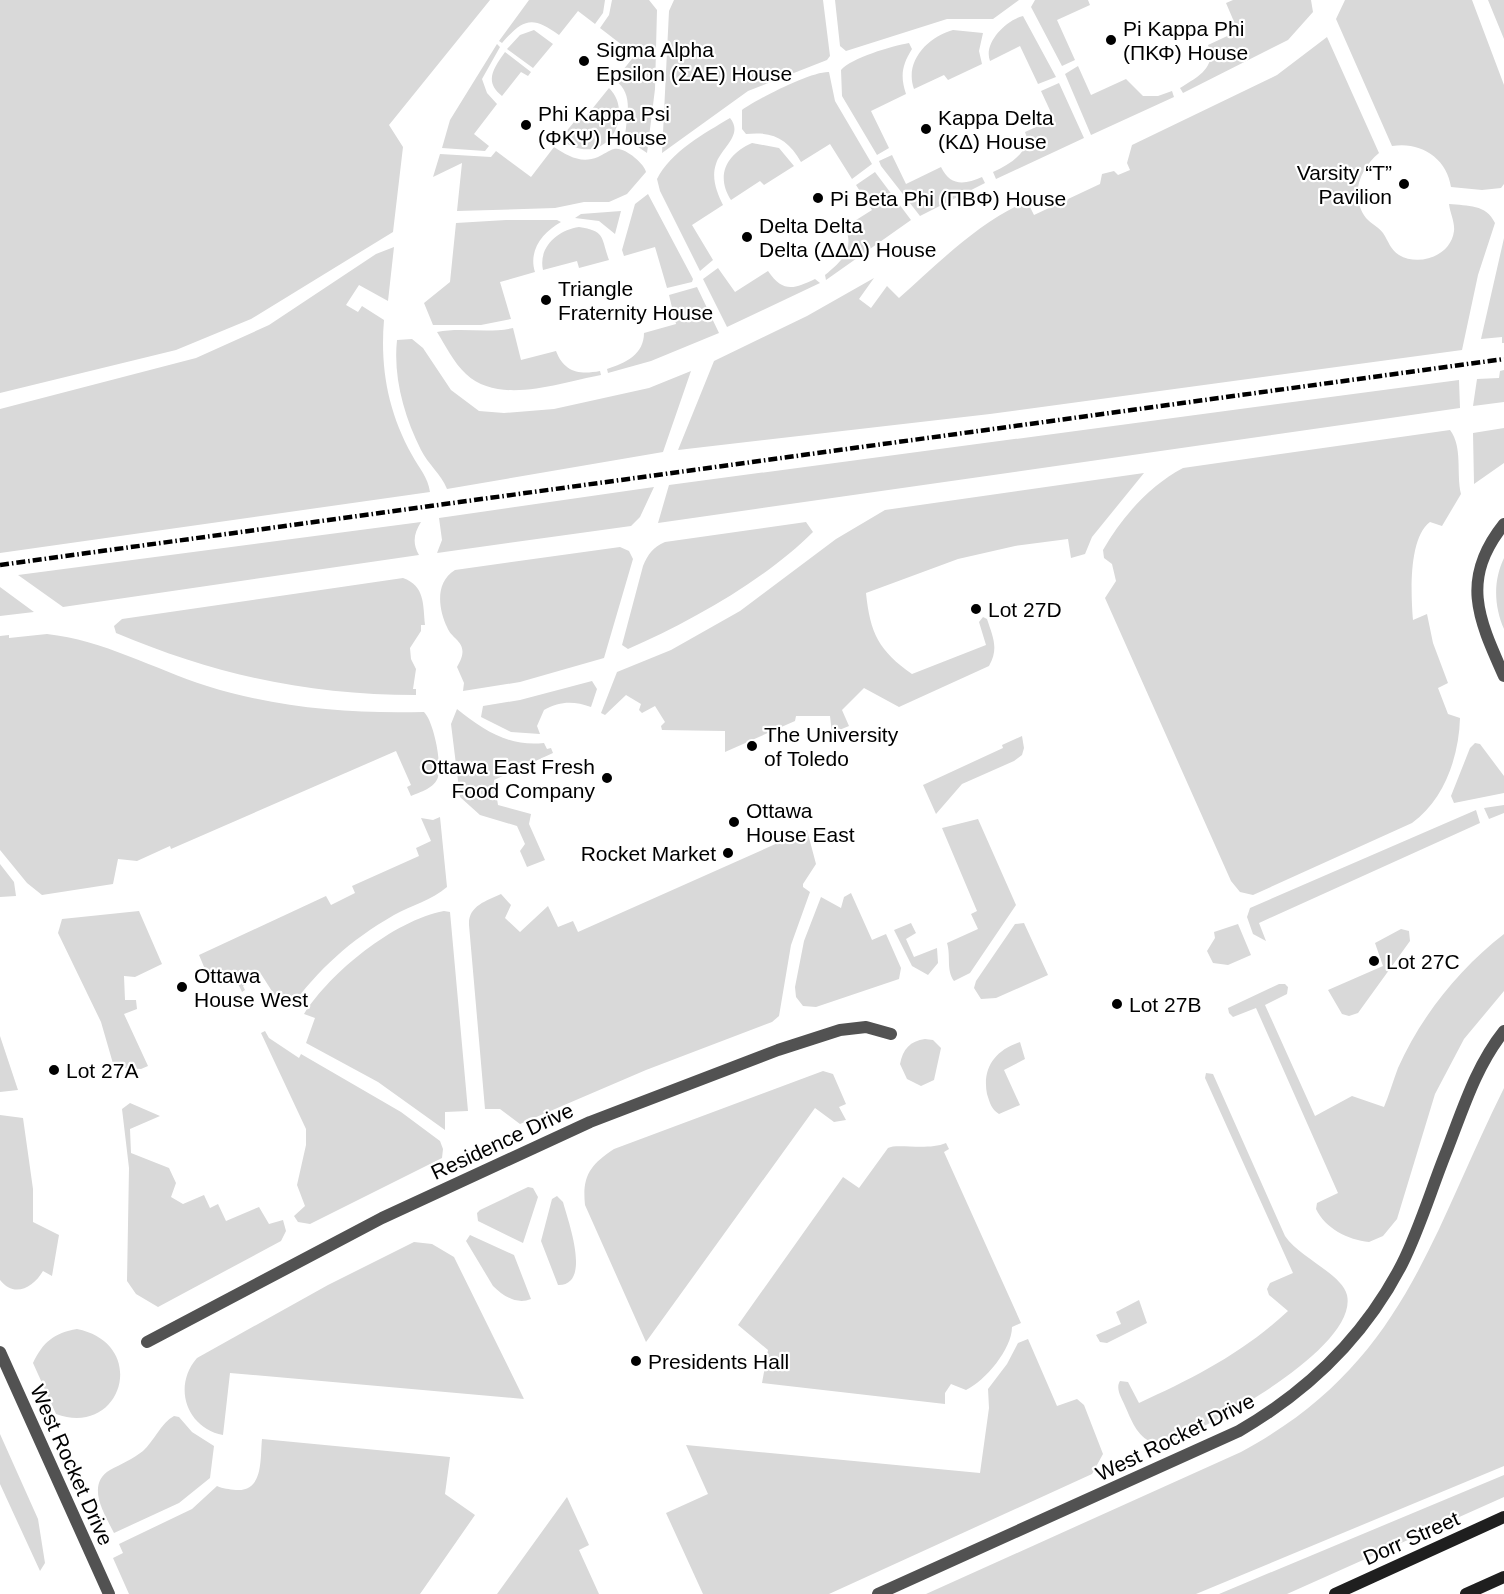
<svg xmlns="http://www.w3.org/2000/svg" width="1504" height="1594" font-family="Helvetica,sans-serif">
<style>
.green{fill:#d9d9d9}
.lines{fill:none;stroke-linecap:round;stroke-linejoin:round}
.street{stroke:#525252;stroke-width:12}
.secondary{stroke:#1f1f1f;stroke-width:12}
.rail{stroke:#000;stroke-width:4.5;stroke-dasharray:9 3 1.5 3;stroke-linecap:butt}
.poi-dot{fill:#000;stroke:#fff;stroke-width:2}
.labels{text-anchor:middle;dominant-baseline:central;stroke-width:4.5;stroke-linejoin:round;paint-order:stroke}
.poi-label{font-size:21px;fill:#000;stroke:#fff;text-anchor:start}
.street-label{font-size:21px;fill:#000;stroke:#fff}
</style>
<rect width="100%" height="100%" fill="#fff"/>
<path class="green" d="M0,0h490l-101,125 14,22 -10,85 -142,87 -75,31 -176,43z
M529,0h76l-2,13 -8,11 -17,-13 -19,24c-27,-20 -36,-16 -57,8l-3,-2z
M612,0h37l8,10 -2,79 -8,64 -22,-15c1,-21 10,-43 -10,-58l20,-25 -35,-27 9,-13z
M674,0h149l7,56 -3,4 -79,31 -86,62 7,-142z
M835,0h184l-26,19h-46l-101,32 -6,-5z
M1035,0h53l2,5 -33,15 18,40 -13,6 -31,-59z
M1233,0h78l2,12 -25,28 -105,53 -3,-5c17,-11 37,-20 28,-43l30,-14 -12,-28z
M1345,0h127l32,85v99l-3,4 -19,2 -31,-3c-4,-29 -31,-46 -59,-41l-56,-127z
M1488,0h16v39z
M1023,16l33,61 -18,7 -18,-38 -30,15c-7,-18 16,-41 33,-45z
M534,30l19,14 -20,24 -26,-19 13,-14z
M953,30l30,3 -4,18 3,13 -34,16 -4,-5 -30,14c-10,-28 14,-52 39,-59z
M1327,37l52,116c-19,16 -30,42 -13,65 5,6 13,9 17,15 6,9 7,16 16,22 20,12 52,1 55,-24 1,-9 -4,-18 -5,-27 19,2 37,0 46,19l-17,52 -16,75 -472,64 -312,36 36,-89 93,-45 67,-38 -15,21 12,9 16,-22 12,12c41,-36 78,-75 128,-97l7,14 66,-31 2,-10 12,-3 4,4 12,-5 -3,-7 5,-18 145,-70z
M909,43l3,6c-10,16 -12,27 -6,45l-35,17 18,37 -12,7 -35,-59 -1,-26c10,-12 51,-24 68,-27z
M497,44l3,3 -18,32 5,14 10,11 -23,30 15,12 -4,5 -43,-3 8,-28z
M505,52l26,20 -3,4 -7,-4 -19,24c-18,-14 -9,-27 3,-44z
M1078,66l13,29 35,-16 17,17h15l14,-5 2,6 -83,38 -26,-61z
M829,72l6,29 37,63 -20,15 -22,-35 -29,18c-13,-23 -28,-31 -55,-28l-4,-5v-19c15,-11 70,-39 87,-38z
M1059,83l25,55 -88,41 -3,-7c15,-7 29,-15 35,-31l-3,-9 29,-13 -13,-28z
M609,88c27,26 -3,85 -49,51l19,-23 5,3z
M730,118c14,17 -9,30 -14,46 -5,14 1,29 7,41l-31,20 21,35 -13,11 -40,-80 -3,-12c13,-27 48,-46 73,-61z
M752,143l27,5 15,18 -30,19 -4,-4 -29,19c-16,-25 -4,-46 21,-57z
M554,147c14,9 27,17 44,10 5,-2 11,-7 16,-8 10,-3 31,15 32,23l-19,22 -18,8h-25l-29,6 -98,3 5,-48 -29,14 7,-23 51,3 5,-6 35,26z
M892,155l14,29 35,-17c9,19 23,18 41,10l3,6 -65,33 -39,-50 -2,-5z
M875,172l36,48 -85,60 -1,-5c17,-14 30,-26 20,-48l27,-17 -16,-25z
M648,194l45,85 -1,3 -25,6 -12,-41 -31,9 -2,-6 13,-46z
M621,211l-6,23 -16,-13 -24,-3 6,-4z
M506,220h51l4,2c-18,10 -33,28 -26,50l-35,10 11,37 -30,6h-48l-9,-22 26,-21 6,-59z
M579,227c27,4 22,11 30,33l-30,8 -2,-7 -34,9c-5,-23 15,-40 36,-43z
M1504,238v105h-2v-6l-21,2z
M394,247l-6,54 -29,-16 -13,20 12,7 4,-6 22,14c-4,48 4,92 28,135 7,13 16,22 18,37l-430,61v-144l196,-51 73,-33 107,-71z
M718,268l17,24 33,-21c15,22 26,18 47,8l5,4 -93,44 -24,-48z
M697,287l22,46 -68,28 -43,12 -1,-4c19,-6 37,-15 37,-36l32,-9 -7,-29z
M513,328l8,32 35,-9c8,21 23,24 44,20l1,4c-40,7 -101,31 -135,-1 -12,-11 -21,-29 -29,-42 25,-5 50,2 76,-4z
M412,339l11,9 28,42 28,21 25,2 50,-4 95,-21 42,-17 -28,81 -216,37c-6,-15 -19,-25 -26,-39 -17,-34 -28,-73 -24,-110z
M1504,370v32l-31,4 4,-27 22,-1 1,-7z
M1459,380l1,28 -802,115 11,-38z
M1504,428v35l-30,21 -1,-51z
M1450,430c13,17 6,43 11,64l-19,32 -12,-4c-22,16 -19,74 -17,98l14,-6 6,29 15,40 -10,5 10,26 12,4c-1,39 -16,82 -48,105l-159,72 -13,-3 -9,-11 -126,-283 11,-17 -4,-17 -8,-6 -1,-8c19,-33 46,-64 80,-82z
M1144,473l-52,64 -7,17 -14,4 -3,-19 -53,7 -57,13 -92,34c4,40 13,58 46,81l74,-29 -7,-23 4,-5 4,2c6,18 12,30 2,47l-90,41 -35,-19 -22,22 7,16 -17,7 -2,-17h-34l-1,5 -70,31v-21l-63,-1 -1,-4 4,-4 -10,-16 -13,7 -3,-3 2,-6 -15,-9 -21,20 -4,-2 16,-41 54,-22 69,-39 96,-72 49,-29z
M654,487l-14,30 -9,9 -194,27 5,-13 -3,-22z
M421,522c-7,11 -9,21 -2,33l-356,52 -45,-32z
M806,522l7,10c-48,48 -123,90 -185,117l-6,-4 21,-79c5,-12 10,-19 22,-24z
M620,547l9,4 4,8 -29,99 -84,24 -57,9 1,-8 -7,-16c15,-25 -5,-26 -10,-40 -8,-17 -13,-44 8,-57z
M1504,558v71c-10,-23 -11,-48 0,-71z
M403,578c22,8 20,26 22,47h-4v6l-11,17 1,11 5,10 -3,20h3v6c-108,0 -200,-20 -300,-62l-2,-7 8,-7z
M0,587l34,25 -34,4z
M47,634c56,6 107,35 160,52 70,22 144,28 217,26 10,10 18,52 14,65 -3,11 -18,15 -27,19l-4,-9 4,-2 -15,-34 -225,98 -1,-3 -33,15 -19,-2 -5,25 -71,11 -15,-12 -27,-33v-214l9,-1v3z
M592,681l5,8 -6,18c-17,-6 -31,-6 -47,3l-7,16 3,8 -29,-2 -30,-15 2,-11 37,-6z
M457,709c26,21 52,38 87,34l3,6 4,-1 2,5 -59,27 4,25 33,9 -2,10 16,36 -18,7 -7,-16 5,-7 -8,-18 -37,-11 -20,-18 -9,-73z
M1022,736l2,12 -2,7 -8,6 -52,23 -26,30 -13,-29 80,-37 -1,-3z
M1475,743l5,1 24,32v17l-50,10 -3,-7 19,-48z
M1504,805v8l-15,6 -5,-11z
M1476,810l4,13 -221,100 7,18 -13,-7 -6,-17 3,-9z
M440,817l7,70c-15,13 -35,18 -53,28 -45,26 -74,53 -105,94l-7,-2 -21,-33 -18,12 2,4 -3,2 -10,-21 -22,10 -11,-26 127,-59 5,9 24,-12 -3,-7 67,-30 -3,-8 15,-7 -10,-23 12,2z
M978,819l38,86 -46,68 -16,8c-8,-11 -3,-25 -7,-38l31,-14 -7,-15 6,-3 -35,-83z
M807,830l9,34 -13,20v3l7,5 -19,53 -12,71 -7,6 -126,48 -126,54 -20,-15h-15l-16,-184c-1,-19 17,-24 32,-31l10,11 -6,13 15,14 28,-26 10,21 15,-6 5,11z
M0,864l14,18 2,14 -16,1z
M851,893l21,47 14,-6 15,34 -2,11 -83,28 -13,-1 -7,-9 -1,-10 9,-46 17,-44 20,11 3,-11z
M139,911l23,53 -27,13 -11,-1 1,24h11l1,9 -13,5 24,52 -7,3 -27,-2 -13,-45 -43,-89 4,-14z
M444,911l6,1 18,199 -23,1v18l-67,-48 -72,-39 9,-25 -11,-4c27,-42 89,-93 140,-103z
M911,923l5,10 -10,6 8,18 23,-9 1,15 -10,12 -16,-9 -18,-36z
M1024,923l24,52 -52,23 -15,1 -7,-11 2,-7 39,-57z
M1238,924l13,31 -23,10 -15,-2 -6,-12 8,-13 -1,-6z
M1401,929l8,2 1,10 -52,72 -9,3 -7,-2 -14,-24 55,-24 -8,-23z
M1504,934v57l-40,48 -29,55 -38,125 -14,17 -14,6c-21,-2 -44,-14 -53,-33l1,-6 21,-10 -82,-185 -23,9 -4,-4 -1,-5 51,-24h6l3,3 -1,7 -22,11 50,111 37,-20 32,11c5,-12 9,-26 14,-39 23,-52 62,-100 106,-134z
M265,1031l4,7 30,20 2,-4 100,58 39,29 3,8 -1,9 -132,66 -12,-2 -4,-6 11,-10 -8,-21 9,-40v-16l-45,-96z
M0,1036l18,54 -18,2z
M925,1039l8,1 8,8 -7,32 -13,6 -14,-7 -7,-15c3,-15 10,-23 25,-25z
M1020,1042l5,17 -21,11 16,35 -21,9c-8,-5 -9,-11 -12,-20 -5,-26 8,-44 33,-52z
M823,1071l10,3 13,30 -7,3 7,13 -12,2 -19,-14 -169,234 -61,-137c-3,-29 5,-40 29,-56z
M1206,1073l7,1 72,162c15,22 57,38 62,59 11,49 -118,121 -156,137 -12,5 -26,14 -39,10 -15,-5 -21,-23 -27,-36 -3,-8 -10,-17 -5,-25l8,1 11,21c55,-25 104,-50 149,-92l-19,-16 -2,-6 3,-6 23,-10 -88,-195z
M1504,1088v378l-308,128h-270l315,-142c162,-87 188,-213 263,-364z
M130,1103l30,13 -30,13 1,24 38,15 7,15 -5,14 12,7 21,-9 6,13 8,-4 8,17 33,-14 10,17 14,-4 3,11 -5,10 -123,66 -22,-13 -9,-13 2,-113 -7,-59z
M0,1115l23,3 10,71v33l26,13 -7,41 -9,-5c-10,17 -29,27 -43,9z
M946,1143l3,6 -5,3 77,171 -9,4c0,22 -27,54 -46,63l-15,-6 -6,9v11l-183,-21 6,-33 -30,-25 105,-148 16,11 29,-40c9,-5 39,3 58,-5z
M528,1187l5,1 5,9 -15,46 -45,-22 -1,-8 3,-3z
M557,1196l6,6c4,16 30,84 -5,83l-17,-44 11,-42z
M470,1235l44,20 17,44c-14,6 -28,-3 -38,-13l-27,-45z
M414,1242l18,2 22,13 70,142 -294,-26 -7,62c-36,-7 -51,-48 -26,-77l131,-73z
M1139,1300l8,23 -40,20 -7,-1 -4,-7 25,-11 -5,-12z
M77,1329c73,15 45,109 -21,85l-23,-51c10,-21 21,-30 44,-34z
M1028,1339l29,67 20,-7 7,6 19,49 -11,20 -263,120h-126l-37,-81 42,-19 -22,-49 294,28 9,-65 -1,-19 19,-25 11,-21z
M174,1416l5,1 13,15 22,14 -4,32 -31,25 -65,30c-9,-18 -29,-48 -4,-63 11,-6 23,-11 33,-19 11,-10 18,-28 31,-35z
M0,1434l38,85 7,44 -5,8 -40,-87z
M262,1439l188,18 -5,37 30,21 -55,79h-291l-16,-36 10,-5 -4,-9 73,-35 25,-23c6,3 12,3 19,4 28,2 24,-32 26,-51z
M1504,1475v22l-217,97h-68z
M567,1497l22,48 -10,5 20,44h-102z"/>
<g class="lines">
<path class="street" d="M1504,524c-44,55 -26,94 0,152
M147,1342l235,-124 208,-96 188,-72 62,-20 26,-3 25,7
M0,1352l109,242
M878,1594l361,-163c69,-40 126,-95 163,-167 18,-36 30,-77 45,-114 16,-41 29,-84 57,-119"/>
<path class="secondary" d="M1335,1594l169,-77
M1466,1594l38,-17"/>
<path class="rail" d="M0,565l1504,-206"/>
</g>
<g class="poi-dot">
<circle cx="1111" cy="40" r="6"/>
<circle cx="584" cy="61" r="6"/>
<circle cx="526" cy="125" r="6"/>
<circle cx="926" cy="129" r="6"/>
<circle cx="1404" cy="184" r="6"/>
<circle cx="818" cy="198" r="6"/>
<circle cx="747" cy="237" r="6"/>
<circle cx="546" cy="300" r="6"/>
<circle cx="976" cy="609" r="6"/>
<circle cx="752" cy="746" r="6"/>
<circle cx="607" cy="778" r="6"/>
<circle cx="734" cy="822" r="6"/>
<circle cx="728" cy="853" r="6"/>
<circle cx="1374" cy="961" r="6"/>
<circle cx="182" cy="987" r="6"/>
<circle cx="1117" cy="1004" r="6"/>
<circle cx="54" cy="1070" r="6"/>
<circle cx="636" cy="1361" r="6"/>
</g>
<g class="labels">
<g class="poi-label">
<text x="1123" y="28">Pi Kappa Phi<tspan x="1123" dy="24">(ΠΚΦ) House</tspan></text>
<text x="596" y="49">Sigma Alpha<tspan x="596" dy="24">Epsilon (ΣΑΕ) House</tspan></text>
<text x="538" y="113">Phi Kappa Psi<tspan x="538" dy="24">(ΦΚΨ) House</tspan></text>
<text x="938" y="117">Kappa Delta<tspan x="938" dy="24">(ΚΔ) House</tspan></text>
<text x="1392" y="172" text-anchor="end">Varsity “T”<tspan x="1392" dy="24">Pavilion</tspan></text>
<text x="830" y="198">Pi Beta Phi (ΠΒΦ) House</text>
<text x="759" y="225">Delta Delta<tspan x="759" dy="24">Delta (ΔΔΔ) House</tspan></text>
<text x="558" y="288">Triangle<tspan x="558" dy="24">Fraternity House</tspan></text>
<text x="988" y="609">Lot 27D</text>
<text x="764" y="734">The University<tspan x="764" dy="24">of Toledo</tspan></text>
<text x="595" y="766" text-anchor="end">Ottawa East Fresh<tspan x="595" dy="24">Food Company</tspan></text>
<text x="746" y="810">Ottawa<tspan x="746" dy="24">House East</tspan></text>
<text x="716" y="853" text-anchor="end">Rocket Market</text>
<text x="1386" y="961">Lot 27C</text>
<text x="194" y="975">Ottawa<tspan x="194" dy="24">House West</tspan></text>
<text x="1129" y="1004">Lot 27B</text>
<text x="66" y="1070">Lot 27A</text>
<text x="648" y="1361">Presidents Hall</text>
</g>
<g class="street-label">
<text transform="translate(502 1141) rotate(-25)">Residence Drive</text>
<text transform="translate(1175 1437) rotate(-26)">West Rocket Drive</text>
<text transform="translate(72 1465) rotate(66)">West Rocket Drive</text>
<text transform="translate(1411 1538) rotate(-24)">Dorr Street</text>
</g>
</g>
</svg>
